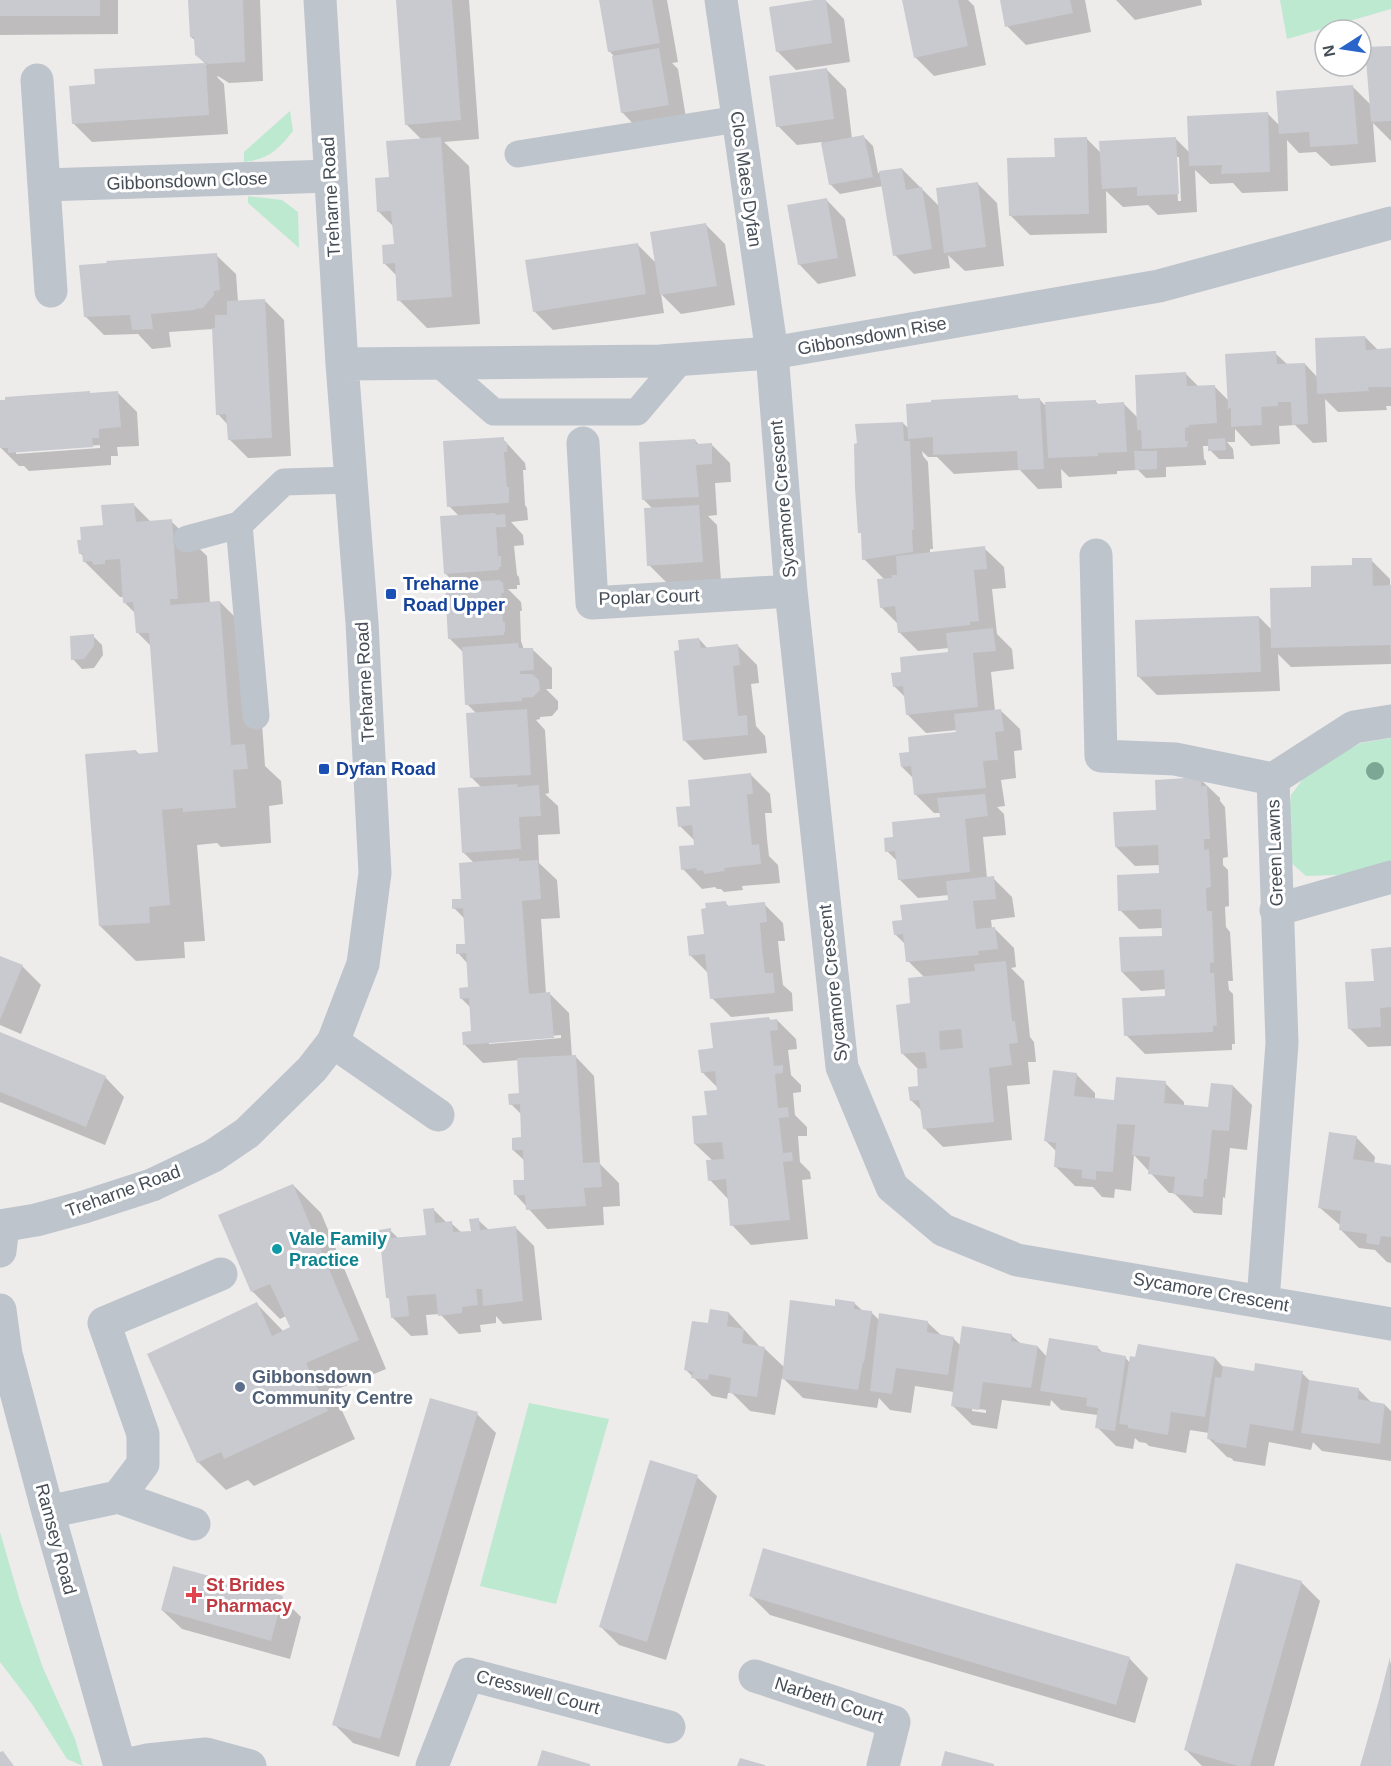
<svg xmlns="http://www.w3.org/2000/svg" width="1391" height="1766" font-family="Arial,sans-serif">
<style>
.green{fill:#bce9d0}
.shadow{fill:#0003;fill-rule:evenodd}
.building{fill:#c8cad0;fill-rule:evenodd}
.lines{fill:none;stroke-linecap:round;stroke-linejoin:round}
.service{stroke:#bdc4cc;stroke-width:27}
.minor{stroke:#bdc4cc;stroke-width:33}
.tertiary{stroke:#bdc4cc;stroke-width:33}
.tree{fill:#7ca794}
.transit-dot{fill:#1a4fb4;stroke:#fff;stroke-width:2}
.culture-dot{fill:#0f9aa8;stroke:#fff;stroke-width:2}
.service-dot{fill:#5c6f8a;stroke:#fff;stroke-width:2}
.health-dot{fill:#e0444e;stroke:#fff;stroke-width:2}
.labels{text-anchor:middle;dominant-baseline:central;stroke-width:6;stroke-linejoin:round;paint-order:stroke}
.street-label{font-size:18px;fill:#454d56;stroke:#fff}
.transit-label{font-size:18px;font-weight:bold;fill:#164399;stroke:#fff;text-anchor:start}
.culture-label{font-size:18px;font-weight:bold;fill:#0d838f;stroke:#fff;text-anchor:start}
.service-label{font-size:18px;font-weight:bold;fill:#4e5e75;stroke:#fff;text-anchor:start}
.health-label{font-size:18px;font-weight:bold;fill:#be3a42;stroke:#fff;text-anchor:start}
</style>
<rect width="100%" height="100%" fill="#eeebeb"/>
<path class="green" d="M1280,0h111v9l-104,30z
M290,111l3,20c-15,19 -24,28 -49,31v-10z
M248,196l34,4 16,12 1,36 -51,-45z
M1391,738v125l-53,12 -32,1 -17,-15 -3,-23 5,-43 18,-24 52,-28z
M529,1403l80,16 -53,185 -76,-18z
M0,1532l20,69 23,67 32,71 8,27 -16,-7 -35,-55 -32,-42z"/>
<path class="shadow" d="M0,0h118v34l-118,1z
M189,0h71l3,81 -34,2 -11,-7 -1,1 7,7 4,50 -136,8 -19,-19 24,-38 84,-19 26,-1 -11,-10v-14l-5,-4z
M397,0h72l10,139 -35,3 25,24 11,158 -53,4 -28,-28 -2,-24 -13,-13 11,-17 -1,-19 -16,-16 12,-32 32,-39 -16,-16z
M600,0h67l11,62 -6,1 6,6 9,55 -46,8 -19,-20 -9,-57 -4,-4z
M825,0l19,19 6,43 -54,8 -19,-19z
M903,0h65l6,6 12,59 -52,11 -19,-19z
M1002,0h83l6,32 -65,13 -19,-19z
M1116,0h85l1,5 -67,15z
M1391,47v94l-18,-18 3,39 -45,4 -15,-14 -17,1 -12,-13 1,51 -46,2 -9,-10 -23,1 -15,-14 2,42 -39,3 -10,-10 -25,2 -17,-16 1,42 -77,2 -20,-20 46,-57 31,-19 14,14 74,-15 15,15 77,-40 13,13 73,-39 18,18zM1175,157h4l2,44h-3z
M827,70l19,19 6,50 11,-3 10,10 5,27 24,-4 38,38 38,-23 19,19 7,63 -39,5 -17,-16 2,13 -36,6 -19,-19 -12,-69 -43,8 -9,-9 -9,-43 -25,3 -19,-19z
M826,199l19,20 11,57 -38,8 -19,-20z
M706,225l19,19 10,61 -54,9 -20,-20 3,19 -111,17 -19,-19 103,-67 20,20z
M216,255l20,19 2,28 27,-1 19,19 7,136 -43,2 -19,-19 -1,-14 -10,-11 -5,-85 -44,3 2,15 -19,2 -14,-15 -34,1 -19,-19z
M1365,337l13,13h13v56h-5l1,4 -49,2 -13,-13 2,43 -14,1 -18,-18 -16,1 1,18 -29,2 -16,-17v13h-8l6,7 1,10h-15l-9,-9v-4h-7l1,13 2,2v4l-40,2v10l-20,1 -8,-8 -21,1v3l-48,3 -8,-8 1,19 -24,1 -18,-19 -66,4 -17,-17h-9l-6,-6 1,5 5,6 5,87h-3v5l54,-6 20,19 2,21 -14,1 5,45 15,15 2,20 -23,3 4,39 5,-1 20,19 2,21 -8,1 2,27 -15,2 4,26 -8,1 7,7 2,21 -23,2 4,41h6l19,19 3,20 -24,3 1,9h3l19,19 2,19 -5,1 13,13 6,56 4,5 2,20h-8l2,22 -23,2 5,54 -69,7 -19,-19 -2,-17 -11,-11 9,-13 -2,-18 -15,-15 9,-50 12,-27 -16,-16 -2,-16 -11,-11 8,-13 47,-20 -1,-6 -31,3 -19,-19 -1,-17 -11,-11 8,-13 47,-20 -1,-5h-7l-19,-19 -2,-16 -11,-11 9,-13 46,-20v-4l-31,3 -19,-19 -2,-17 -11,-11 9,-13 46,-20v-5l-31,3 -19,-19 -1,-8 -17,-17 4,-27 -21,-21 -1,-24 -4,-3 44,-109 6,6 108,-32 4,3 18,-1 7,7 49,-5 4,4 25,-1 14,14 48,-44 13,13 15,-1 15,15 46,-48 13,12 17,-1 13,14z
M118,393l19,19 2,34 -22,1 1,9h-7v9l-82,6 -5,-5h-5l-19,-19v-45zM100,445v3l-84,6v-3z
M503,439l22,24 1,7h-3l2,35 2,3 1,12 -17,2 12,13 1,10 -10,1 3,29 2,2 1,8h-3v4h-9l13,13 1,9h-2l1,30 3,9 8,-1 20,19v21h-6l12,12v8l-6,7 -12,1v2l-4,1 9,10 4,63 -4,1 13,12 2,28 -22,1 1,28 18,17 3,38 -19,1 5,75h4l19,19 3,44 3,-1 19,20 6,88 19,19 1,23 -17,1 1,18 -57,4 -32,-35 11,-13 -1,-20 -12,-11 10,-11 -1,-24 -11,-11 10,-9 -2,-35 -36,3 -19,-19 9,-11 -2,-25 -10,-10 9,-9 -2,-25 -10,-11 9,-8 -2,-26 -11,-11 9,-8 11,-37 -11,-11 19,-64 -10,-10 5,-64 -10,-10 -4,-52 -14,-14 7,-54 -11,-11 14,-57 -10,-10zM561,1035v3l-72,6v-3z
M695,440l4,5 12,-1 19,19 1,19 -16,1 2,32 -9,1 9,9 4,56 -53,3 -19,-19 4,-56 -10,-10z
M133,504l18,18 20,-1 36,35 3,47 10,-1 36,36 9,128 16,15 2,23 -14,2 2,37 -50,4 -4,-4 -20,2 8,96 -21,1 1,16 -49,3 -36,-35 36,-175 4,4 20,-1 -8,-107 -14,-14 -2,-19 -12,-12v-5h-4l-36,-36v-4l-4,-4 25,-27z
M1371,560l19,19 1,85 -100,3 -13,-13 2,37 -123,4 -19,-19 121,-59 13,13 40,-41 41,-23z
M93,636l9,9 1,10 -9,13 -12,1 -9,-10z
M699,639l9,10 30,-3 19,19 2,18 -8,1 5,42 9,10 2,17 -63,7 -19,-19 -4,-89z
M751,775l19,19 2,19h-7l2,26 2,17 9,9 2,18 -38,3 1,4 -19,2 -3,-3h-4l-2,-2 -13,2 -19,-20 13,-23v-4l-16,-16 12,-19z
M1200,779l20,19v3l5,6 3,50 -5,1v7l5,5 1,36 -4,1 1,20 4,5 3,49h-5l1,9 4,4 2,50h-3v6l-87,4 -19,-19 40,-38v-8l-25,2 -19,-19 41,-35v-9l-24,1 -19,-19 41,-35 -1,-10 -25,1 -19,-19 42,-35z
M725,903l5,4 34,-3 19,19 2,18h-7l3,28 2,16 9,8 1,18 -62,6 -19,-19 -3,-24 -19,-19 15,-19z
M1391,949v97l-23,1 -19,-19 26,-46z
M0,957l22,9 19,19 -20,49 -21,-9z
M769,1018l2,3 6,-1 19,19 1,10 -9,1 3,25 10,10v7l-8,1 2,22 12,12v9h-9l2,26 10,10 1,7 -9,1 6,59 -57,6 -19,-20 -3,-25 -19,-20 3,-19 -18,-17 23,-53v-3l-16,-16 13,-22z
M0,1033l105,44 19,20 -19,48 -105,-43z
M1076,1074l19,19v6l20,2 50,-18 19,19v5l26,2 23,-23 19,19 -5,45 -17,-2 -5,50 -2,-1 -1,18 -28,-2 -20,-20h-5l-35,-38 -3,36 -16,-2 -1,9 -12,-1 -9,-10 -18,-1 -19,-19 1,-15 -11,-11z
M1356,1137l19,20 -1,7 17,2v97l-4,-1 -12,-12 -16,-2 -19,-19 1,-3 -22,-19z
M293,1185l28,28 65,156 -53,22 22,48 -101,47 -6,-6 -22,10 -28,-28 59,-158 27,28 8,-4 -6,-12 -6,3 -28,-28z
M433,1209l14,14h4l11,10 10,-1 6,-12 11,10 26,-3 19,19 8,74 -39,4 -7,-8v7l-16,2 1,7 -22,2 -19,-20 -14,1 2,20 -17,1 -19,-19 -2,-17 -2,-2 2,-68 9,9 28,-3z
M854,1303l9,8 8,1 9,9 47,1 15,14 11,2 8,8 50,-11 10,9 17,3 9,10 50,-10 7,7 21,3 5,6 85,-5 9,10 31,4 47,1 9,9 47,7 14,14 13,2 6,6v50l-69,-10 -9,-9 -2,8 -42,-8 -4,24 -31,-5 -3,-3 -4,-1 -19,-19 1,-5 -19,-3 -4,23 -37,-7 -3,-3 -7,-1 -4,-4 -2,11 -17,-3 -19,-19 1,-10 -1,-2 -36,-5 -10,-10 -1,6 -48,-6 -5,29 -25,-4 -19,-19 1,-14 -39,-6 -4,27 -21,-3 -11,-12 -2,10 -74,-10 -21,-21 -7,38 -25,-4 -18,-18h-4l-1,6 -15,-3 -26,-26 23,-45 20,-12 32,35h3l21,20 51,-61zM972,1408l14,2v3l-14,-2z
M477,1414l19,19 -97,324 -46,-14 -19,-19z
M697,1477l20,19 -51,164 -47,-15 -19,-19z
M1301,1582l19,19 -46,165h-72l-16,-16z
M751,1596l378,62 19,20 -13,45 -365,-108z
M282,1598l19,19 -11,42 -108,-30 -20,-19z
M1391,1661v105h-29z"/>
<path class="building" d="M0,0h100v16h-100z
M188,0h55l2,62 -37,2 -13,-9 -1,-18h-4z
M396,0h56l9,120 -56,5z
M599,0h53l8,43 -52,9z
M814,0h12l6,43 -56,9 -7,-45z
M902,0h56l10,46 -54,12z
M1000,0h70l3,13 -68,14z
M1391,46v75l-20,1 -6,-75z
M659,48l10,57 -48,8 -9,-57z
M206,63l3,52 -137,9 -3,-38 26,-2 -1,-15z
M827,68l7,51 -58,8 -7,-51z
M1353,85l5,59 -48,3 -1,-15 -30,2 -3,-43z
M1268,112l2,60 -49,2 1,-9 -33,1 -2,-50z
M864,135l9,42 -44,8 -8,-42z
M441,137l11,160 -55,4 -2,-38 -12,1 -1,-19 12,-1 -3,-33 -14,1 -2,-34 14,-1 -3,-36z
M1087,137l2,77 -80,2 -2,-58 48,-1 -1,-19z
M1176,137l3,57 -42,2v-9l-35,2 -3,-48z
M902,168l4,22 16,-3 10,62 -39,7 -14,-85z
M978,182l8,65 -42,6 -8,-65z
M827,198l11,60 -40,7 -11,-60z
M706,223l11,63 -57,9 -10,-63z
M638,243l8,51 -113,18 -8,-52z
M217,253l3,37 -6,1v4l-11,13 -8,1v1l-44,4 2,15 -21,1 -2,-15 -46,2 -5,-52 28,-2 -1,-2z
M265,299l7,139 -44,2 -2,-26 -10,1 -4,-87h3v-13h12v-14z
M1365,336l1,14 25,-2v39h-23l1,4 -52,3 -2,-56z
M1276,351l1,13 28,-1 3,61 -16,1 -1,-23h-13v4l-17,1 1,18 -31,2v-19l-3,1 -3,-55z
M1186,372l1,14 28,-1 2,38 -28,2v2l-4,1v13h3l-1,6 -45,2 -1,-19h-4l-2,-55z
M90,391v2l28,-2 3,36 -22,2v9h-7l1,9 -85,6v-5h-8v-48h5v-3z
M1018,395v4l22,-1 4,71 -26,1 -1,-19 -84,4v-18l-25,2 -2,-35 25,-2v-2z
M1096,400v4l28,-2 3,50 -29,1v3l-50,2 -3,-56z
M903,422l1,19h6l4,89h-2l1,22 -51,8 -1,-27h-3l-3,-45 -1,-44 3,-1 -2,-19z
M504,437v5h3v10h-3l3,35h2v14l-1,2 -61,4 -4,-66z
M1225,438l1,12 -18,1v-12z
M695,439l1,5 16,-1v21l-16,1 3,32 -57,3 -3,-58z
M1134,451h23v18l-22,1z
M134,503l2,19 36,-3 6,80h-8v6l50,-4 11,144 14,-1 3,25 -15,1 3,38 -53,4v-4l-21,2 8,95 -21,2 1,16 -51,3 -14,-172 51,-4 1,4 21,-2 -9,-119h-13l-3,-31 -10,1 -3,-44 -15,1v4l-12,1 -1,-4 -9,1 -1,-9 -3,1 -2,-14h4l-1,-13 23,-2 -2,-20z
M699,505l4,57 -56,4 -3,-58z
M495,513l1,2 9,-1 1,13h-10l2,29h3v11h-2v3l-55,4 -4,-58z
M985,546l2,23 -13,1 5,51 -9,1v3l-72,8 -3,-27 -15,2 -3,-29 15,-1 -1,-3h6l-1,-19z
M1352,558h20l1,28 18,-1v60l-120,3 -1,-60 41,-1v-21l41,-1z
M500,580l1,2h2l1,11h-3l2,29h2v11l-1,-1v3l-56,4 -3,-56z
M1259,616l2,56 -124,5 -2,-57z
M993,628l3,23 -23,2 5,54 -72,8 -3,-29 -10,1 -2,-14 10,-1 -1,-15 48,-5 -2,-19z
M94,634v12l-10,13 -13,1 -1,-24z
M699,638l2,10 37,-4 2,21 -7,1 5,50 9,-1 1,20 -65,6 -9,-90 5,-1 -1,-10z
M518,643l1,5h14l1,22 -14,1v3h12l7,6 1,10 -7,7 -11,1v3l-57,4 -3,-58z
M527,709l4,66 -61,3 -4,-65z
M1001,709l3,22 -9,1 3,28 -15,1 3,27 -72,7 -3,-29 -10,1 -2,-14 10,-1 -1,-15 48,-5 -2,-18z
M751,773l2,21h-6l2,25 3,26 7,-1 2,20 -37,4 1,3 -21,3 -1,-4 -6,1 -1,-3 -15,2 -2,-24 15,-1 -2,-20 -14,2 -2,-20 14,-1 -2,-26z
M1201,777v9h6l3,53h-6v11l5,-1 2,38 -5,1 1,23h5l2,51 -4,1v10h4l3,52 -4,1v6l-89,4 -2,-38 43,-2 -1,-26 -43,2 -2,-35 43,-1 -1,-27 -43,2 -1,-36 42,-2 -1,-28 -43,2 -2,-35 43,-2 -1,-30z
M518,784l-1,3 22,-2 2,31 -22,1 2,32 -59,4 -4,-65z
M985,794l3,22 -23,3 5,53 -72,8 -3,-29 -10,1 -1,-14 9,-1 -1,-15 48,-5 -3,-19z
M519,858v3l19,-1 3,39 -19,2 7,93 21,-2 4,46 -91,7 -1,-13 9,-1 -2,-33 -9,1 -1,-11 9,-1 -2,-34 -10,1v-10h9l-2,-36 -11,1v-10h9l-2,-36z
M994,876l2,23 -23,2 3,28 19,-2 3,22 -20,2 1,4 -73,7 -3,-28 -9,1 -2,-14 10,-1 -2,-15 48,-5 -2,-19z
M726,901l1,5 38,-4 2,20 -7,1 2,25 3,25h8l2,20 -65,6 -5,-45 -16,2 -2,-20 17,-2 -3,-25 5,-1 -1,-5z
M1391,947v60l-11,1 1,19 -33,2 -3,-47 29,-1 -3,-32z
M0,956l23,9 -23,55z
M1006,961l6,60h3l3,22 -9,1 3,21 -23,3 5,54 -71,7 -4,-29 -9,1 -2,-14 10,-1 -1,-17 10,-1 -2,-16 -24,2 -5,-49 14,-2 -2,-25 67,-7 -1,-7zM961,1029l2,19 -23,2 -1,-19z
M769,1017v3l8,-1 1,11 -8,1 4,35 9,-1v8l-8,1 3,34 10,-1 1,10 -10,1 4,35 9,-1 1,9 -10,1 7,58 -60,6 -4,-47 -18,2 -2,-21 18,-1 -2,-17 -28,2 -2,-28 15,-1 -3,-24 13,-1 -2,-19 -14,2 -3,-23 15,-2 -3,-25z
M0,1032l106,44 -20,51 -86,-35z
M576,1055l7,108 17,-1 2,25 -18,1 2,18 -60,4 -1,-15h-11l-1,-15h11l-1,-30h-11v-12l9,-1 -1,-33 -11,1 -1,-11 11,-1 -2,-35z
M1053,1070l24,3 -3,23 40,4 2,-23 50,4 -2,22 44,4 3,-24 22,2 -4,46 -17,-1 -5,49h-3l-1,18 -30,-3 2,-17 -27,-3 2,-17 -18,-2 3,-30 -18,-1 -4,48 -17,-1v9l-14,-2v-8l-28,-3 2,-24 -12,-2z
M1329,1132l28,4 -4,23 38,6v72l-10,-1 -2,9 -13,-2 1,-9 -28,-4 2,-19 -23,-3z
M293,1184l66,156 -53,23 22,48 -104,48 -3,-7 -24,11 -50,-109 110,-52 15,34 18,-9 -20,-43 -19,8 -33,-77z
M434,1208l1,15 17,-2 1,11 18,-1 -2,-12 10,-1 1,12 36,-4 7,75 -40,5 -1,-17h-6l2,16 -16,2v6l-24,3 -2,-22 -29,2 2,20 -18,2 -2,-20h-3l-7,-68 12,-2v10l35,-3 -3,-26z
M835,1299l20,3 -1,7 18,2 -8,52 -1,-1 -5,28 -76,-11 8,-79 45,6z
M710,1309l19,3 -2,14 17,3 -2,14 23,4 -8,50 -28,-4 2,-15 -22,-4 -1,6 -17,-2 2,-6 -9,-2 8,-49 16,2z
M879,1313l49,8 -1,11 27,5 -6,38 -52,-7 -4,26 -22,-3z
M962,1326l50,8 -1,7 27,5 -7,42 -48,-6 -4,28 -28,-4z
M1049,1338l49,8v5l28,5 -11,75 -20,-3 3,-20 -12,-2 1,-8 -47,-7z
M1138,1344l77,13 -10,60 -34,-5 -3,23 -40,-7v-3l-9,-1 11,-68 5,1z
M1255,1363l48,8 -10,60 -43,-7 -4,24 -32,-6 1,-2 -8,-1 8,-62 6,1 2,-12 31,5z
M1309,1380l50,8 -1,11 27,5 -5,40 -79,-11z
M430,1398l48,14 -98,327 -48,-14z
M650,1460l48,15 -51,167 -48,-15z
M763,1548l367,109 -14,48 -367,-109z
M1236,1563l66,18 -52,185h-12l-54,-16z
M173,1566l110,30 -12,45 -110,-31z
M1390,1657l1,109h-31l19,-66z
M542,1750l48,14v2h-53z
M3,1751l11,15h-14v-14z
M945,1751l49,13v2h-53z
M740,1758l25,7v1h-28z"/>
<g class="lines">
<path class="service" d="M518,154l220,-35
M438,363l56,49h143l44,-52
M187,539l52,-14
M256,716l-17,-191 45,-43 66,-2"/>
<path class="minor" d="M721,0l51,353 19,238 51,476 50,120 51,43 74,30 374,64
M37,80l14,211
M44,185l286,-9
M583,443l9,160 199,-12
M1096,555l5,201 74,3 98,20 9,264 -19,258
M1273,779l81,-52 37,-6
M1276,910l115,-33
M333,1042l105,73
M0,1251l3,-25
M0,1310l6,44 42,158 72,254
M118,1497l25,-33v-30l-39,-111 117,-49
M48,1512l70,-15 76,27
M755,1676l139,46 -11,44
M120,1766l27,-6 59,-6 44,12
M432,1766l36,-92 201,53"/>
<path class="tertiary" d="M342,364l318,-3 112,-8 387,-67 232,-63
M0,1226l36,-6 48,-13 68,-22 61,-29 34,-23 65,-64 21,-27 30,-78 12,-91 -13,-250 -20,-259 -22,-364"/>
</g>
<circle class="tree" cx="1375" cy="771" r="9"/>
<g class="transit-dot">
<rect x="385" y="588" width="12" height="12" rx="3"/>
<rect x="318" y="763" width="12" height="12" rx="3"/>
</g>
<circle class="culture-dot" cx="277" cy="1249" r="6"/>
<circle class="service-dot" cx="240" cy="1387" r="6"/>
<path class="health-dot" d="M191 1586h6v6h6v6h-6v6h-6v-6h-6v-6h6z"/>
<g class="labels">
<g class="street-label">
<text transform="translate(746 179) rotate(82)">Clos Maes Dyfan</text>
<text transform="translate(187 181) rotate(-2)">Gibbonsdown Close</text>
<text transform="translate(331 197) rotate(-93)">Treharne Road</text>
<text transform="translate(872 336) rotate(-10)">Gibbonsdown Rise</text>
<text transform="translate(783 499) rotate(-95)">Sycamore Crescent</text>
<text transform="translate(649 597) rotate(-2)">Poplar Court</text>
<text transform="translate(365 682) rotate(-93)">Treharne Road</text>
<text transform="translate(1275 853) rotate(-92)">Green Lawns</text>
<text transform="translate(833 983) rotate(-96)">Sycamore Crescent</text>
<text transform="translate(123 1191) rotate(-20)">Treharne Road</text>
<text transform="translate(1211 1292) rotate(10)">Sycamore Crescent</text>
<text transform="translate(56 1539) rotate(75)">Ramsey Road</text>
<text transform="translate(538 1692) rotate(15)">Cresswell Court</text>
<text transform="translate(829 1700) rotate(18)">Narbeth Court</text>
</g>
<g class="transit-label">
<text x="403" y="584">Treharne<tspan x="403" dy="21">Road Upper</tspan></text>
<text x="336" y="769">Dyfan Road</text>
</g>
<g class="culture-label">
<text x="289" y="1239">Vale Family<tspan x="289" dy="21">Practice</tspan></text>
</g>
<g class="service-label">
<text x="252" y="1377">Gibbonsdown<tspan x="252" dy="21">Community Centre</tspan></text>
</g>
<g class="health-label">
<text x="206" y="1585">St Brides<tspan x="206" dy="21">Pharmacy</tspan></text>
</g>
</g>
<g transform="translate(1343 48) rotate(258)"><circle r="28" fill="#ffffff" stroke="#b5b8bb" stroke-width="1.5"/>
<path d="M0-4.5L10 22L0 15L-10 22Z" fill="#2864ca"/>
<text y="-9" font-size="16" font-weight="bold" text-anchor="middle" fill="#454d56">N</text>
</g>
</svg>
